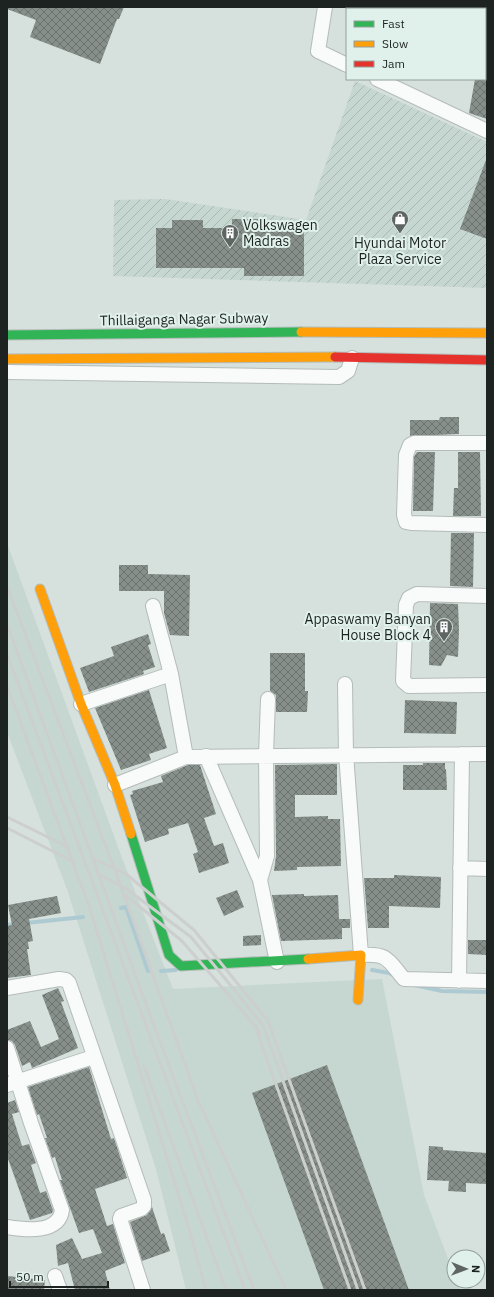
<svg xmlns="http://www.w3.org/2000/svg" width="494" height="1297" font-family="'IBM Plex Sans',sans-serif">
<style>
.built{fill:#c5d7d0}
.industrial{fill:url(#industrial-furrows)}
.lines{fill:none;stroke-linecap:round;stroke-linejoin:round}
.stream{stroke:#adcad2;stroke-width:4}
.building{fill:url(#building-cross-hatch)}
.street-casing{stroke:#b4bcb9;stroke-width:16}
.fast-casing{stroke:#b4bcb9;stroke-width:11}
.slow-casing{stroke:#b4bcb9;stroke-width:11}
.jam-casing{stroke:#b4bcb9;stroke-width:11}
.street{stroke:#f9fafa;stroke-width:14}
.fast{stroke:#30b455;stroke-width:9}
.slow{stroke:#ff9f0a;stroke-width:9}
.jam{stroke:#e5322d;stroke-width:9}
.rail{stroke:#cccfce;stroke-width:3}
.labels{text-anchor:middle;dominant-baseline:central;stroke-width:4;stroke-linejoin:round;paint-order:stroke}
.poi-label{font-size:14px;fill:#1d2321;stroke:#e0f1eb;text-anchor:start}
.street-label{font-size:14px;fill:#1d2321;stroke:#e0f1eb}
</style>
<defs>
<pattern id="industrial-furrows" width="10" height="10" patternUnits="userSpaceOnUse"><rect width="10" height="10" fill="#c5d7d0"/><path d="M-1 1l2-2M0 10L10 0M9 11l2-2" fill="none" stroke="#a9b8b2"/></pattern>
<pattern id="building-cross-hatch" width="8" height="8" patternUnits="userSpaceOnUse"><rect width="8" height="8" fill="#868f8a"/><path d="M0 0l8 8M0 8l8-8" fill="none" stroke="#6d7470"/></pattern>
</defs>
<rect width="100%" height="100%" fill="#d6e0dc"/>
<path class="built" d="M7,543l115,315 51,131 209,-10 42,216 30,80v6h2l4,9h-274l-30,-121 -88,-277 -61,-160z"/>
<path class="industrial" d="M355,81l132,61v146l-374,-12 1,-76 51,-1 141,21z"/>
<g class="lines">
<path class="stream" d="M121,908l5,-1 22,64
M26,923l57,-6
M7,925l10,-1
M372,970l17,3 6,3
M161,971l15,-1
M414,985l28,6 45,1"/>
</g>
<path class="building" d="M7,7h117l-5,12h-2l-17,45 -70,-27 6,-17 -29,-11z
M475,79h12v40l-18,-6z
M486,160h1v79l-27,-10z
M232,219h27l1,8h44v49h-60v-8h-88v-40h16v-8h31v8h29z
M440,417h19v17l-49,2v-16h29z
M417,452h18l-2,59h-20l1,-54z
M458,452h22l1,64h-28l1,-28h4z
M451,533h23l-1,54 -23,-1z
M119,565h29v9l42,1 -1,61 -19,-1 -6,-22v-22h-45z
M430,603l28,1 1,26 -1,27 -11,-2 -6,11 -12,-1z
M148,634l3,10 -3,1 7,22 -12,4 1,3 -55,18 -9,-24 34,-12 -3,-9z
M270,653h35v38h3l-1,21h-31v-17l-6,-4z
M149,690l18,58 -18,6 2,6 -30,10 -26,-62z
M405,700l52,2 -1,32 -52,-1z
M423,763h22v6h1l1,21h-44v-25h20z
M337,764v31h-42v22l33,-1v3h12l1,47 -44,1v3l-23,1 2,-15 -1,-91z
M188,765h12l16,49 -12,4 10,28 9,-3 6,20 -30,10 -6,-19 5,-2 -10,-29 -20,6 1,5 -24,8 -15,-47 3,-1 -1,-3 31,-9 -2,-6z
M394,875l47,2 -1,31 -51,-2v22h-21l-4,-50h30z
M237,890l7,17 -20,9 -8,-18z
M304,894v2l34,-1 1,24h11v9h-8v11l-61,2 -9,-46z
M57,896l4,17 -32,6 4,22 -5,1 1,7h-2l4,26 -24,3v-52l5,-1 -4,-20z
M261,935v10l-18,1v-10z
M468,940h19v15l-19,-1z
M58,988l6,13 -3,1 17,46 -46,20 -2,-6 -8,4 -7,-21 -3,-4 -5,-1v-10l23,-9 11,26 18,-8 -17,-44z
M327,1065l82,225h-85l-72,-197z
M89,1067l22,72 3,-1 13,40 -32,11 12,37 6,-2 12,39 -20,8 5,19h-35l-7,-27 -10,3 -2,-21 16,-7 10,21 20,-6 -9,-24 -14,4 -19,-53h2l-7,-23 -3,1 -7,-20h2l-8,-24 -2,1 -9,-28z
M15,1100l4,12 -7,2 10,32 7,-2 7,19 -5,2 9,28 6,-2 7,19 -1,3 -22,7 -23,-64v-53z
M429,1146l14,1v3l44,3v31l-21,-1v9l-18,-1 1,-10 -22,-1z
M152,1207l9,27 3,-1 6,18 -28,10 -12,-39 17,-7z
M7,1276l38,4 -1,10h-37z"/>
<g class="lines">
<defs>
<path id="street" d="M325,7l-7,44 29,14
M377,79l110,52
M7,372l332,5 9,-6 4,-13
M487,443h-73l-4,2 -4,10 -2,60 2,7 5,1 76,2
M487,596l-70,-2 -8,4 -3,7 -3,76 6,5 78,-1
M153,606l18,68 15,83
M345,684l1,70 15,201c27,-2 27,5 43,24l83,2
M268,699l-2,56 1,101 -7,24 17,82
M81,704l90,-30
M206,756l54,124
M115,785l71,-28 301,-3
M460,868l27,1
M459,981l3,-227
M7,988l52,-9 7,1 3,3 75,217v6l-3,3 -20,7 -1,3 23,71
M7,1048l24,75 31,87c-3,24 -37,20 -55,17
M7,1085l86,-28
M55,1276l5,14"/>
<path id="fast" d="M7,335l294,-3
M131,834l38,121 12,11 127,-7"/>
<path id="slow" d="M301,332l186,1
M7,359l328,-2
M40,589l41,115 34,81 16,49
M308,959l53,-4 -3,45"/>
<path id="jam" d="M335,357l152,3"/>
</defs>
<use href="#street" class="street-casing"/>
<use href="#fast" class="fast-casing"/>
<use href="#slow" class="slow-casing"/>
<use href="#jam" class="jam-casing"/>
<use href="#street" class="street"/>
<use href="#fast" class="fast"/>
<use href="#slow" class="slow"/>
<use href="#jam" class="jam"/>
<path class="rail" d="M7,586l115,303 75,209 89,192
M7,624l147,402 100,264
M7,654l238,636
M7,686l82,220 101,326 16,58
M7,817l61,30
M7,828l67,34
M92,858l34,16 68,56 74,91 97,269
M98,874l27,14 66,49 72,88 95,265
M124,894l58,47 76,88 2,5
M256,1029l94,261
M144,1066l82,224"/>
</g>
<defs>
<symbol id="shop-pin" viewBox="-11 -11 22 30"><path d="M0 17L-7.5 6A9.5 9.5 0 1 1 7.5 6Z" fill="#5e6562" stroke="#e0f1eb"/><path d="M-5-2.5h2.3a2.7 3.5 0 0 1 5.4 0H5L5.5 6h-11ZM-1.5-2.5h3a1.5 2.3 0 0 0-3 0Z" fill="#fff"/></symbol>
<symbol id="building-pin" viewBox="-11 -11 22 30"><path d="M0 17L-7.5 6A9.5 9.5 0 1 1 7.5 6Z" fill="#5e6562" stroke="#e0f1eb"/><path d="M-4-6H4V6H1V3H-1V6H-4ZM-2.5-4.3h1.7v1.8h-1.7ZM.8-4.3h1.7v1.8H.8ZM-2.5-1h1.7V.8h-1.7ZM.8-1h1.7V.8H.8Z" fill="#fff"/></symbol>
</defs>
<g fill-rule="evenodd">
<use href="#shop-pin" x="390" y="209" width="20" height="27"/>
<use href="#building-pin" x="220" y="223" width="20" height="27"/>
<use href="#building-pin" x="434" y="617" width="20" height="27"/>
</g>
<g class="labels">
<g class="poi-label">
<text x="243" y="225">Volkswagen<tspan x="243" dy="16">Madras</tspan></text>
<text x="400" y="243" text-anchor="middle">Hyundai Motor<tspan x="400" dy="16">Plaza Service</tspan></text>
<text x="431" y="619" text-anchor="end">Appaswamy Banyan<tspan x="431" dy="16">House Block 4</tspan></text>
</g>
<g class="street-label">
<text transform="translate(184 319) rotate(-1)">Thillaiganga Nagar Subway</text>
</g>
</g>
<rect width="494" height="1297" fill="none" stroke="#1d2321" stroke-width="16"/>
<rect x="346" y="8" width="140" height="72" fill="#e0f1eb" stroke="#929f9a"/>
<rect x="354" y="21" width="20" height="6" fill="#30b455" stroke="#929f9a"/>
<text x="382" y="28" font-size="12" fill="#1d2321">Fast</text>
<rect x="354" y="41" width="20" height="6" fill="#ff9f0a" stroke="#929f9a"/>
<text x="382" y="48" font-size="12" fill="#1d2321">Slow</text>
<rect x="354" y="61" width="20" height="6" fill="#e5322d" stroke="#929f9a"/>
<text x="382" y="68" font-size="12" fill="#1d2321">Jam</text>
<g transform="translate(466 1269) rotate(91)"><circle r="19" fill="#e0f1eb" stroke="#929f9a"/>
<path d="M0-3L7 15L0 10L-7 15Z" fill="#5e6562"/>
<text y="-6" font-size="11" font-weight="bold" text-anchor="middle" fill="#1d2321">N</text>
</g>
<path d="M10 1281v6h98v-6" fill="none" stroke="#1d2321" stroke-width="2"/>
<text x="16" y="1281" font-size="12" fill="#1d2321" stroke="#e0f1eb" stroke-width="3" paint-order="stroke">50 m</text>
</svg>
